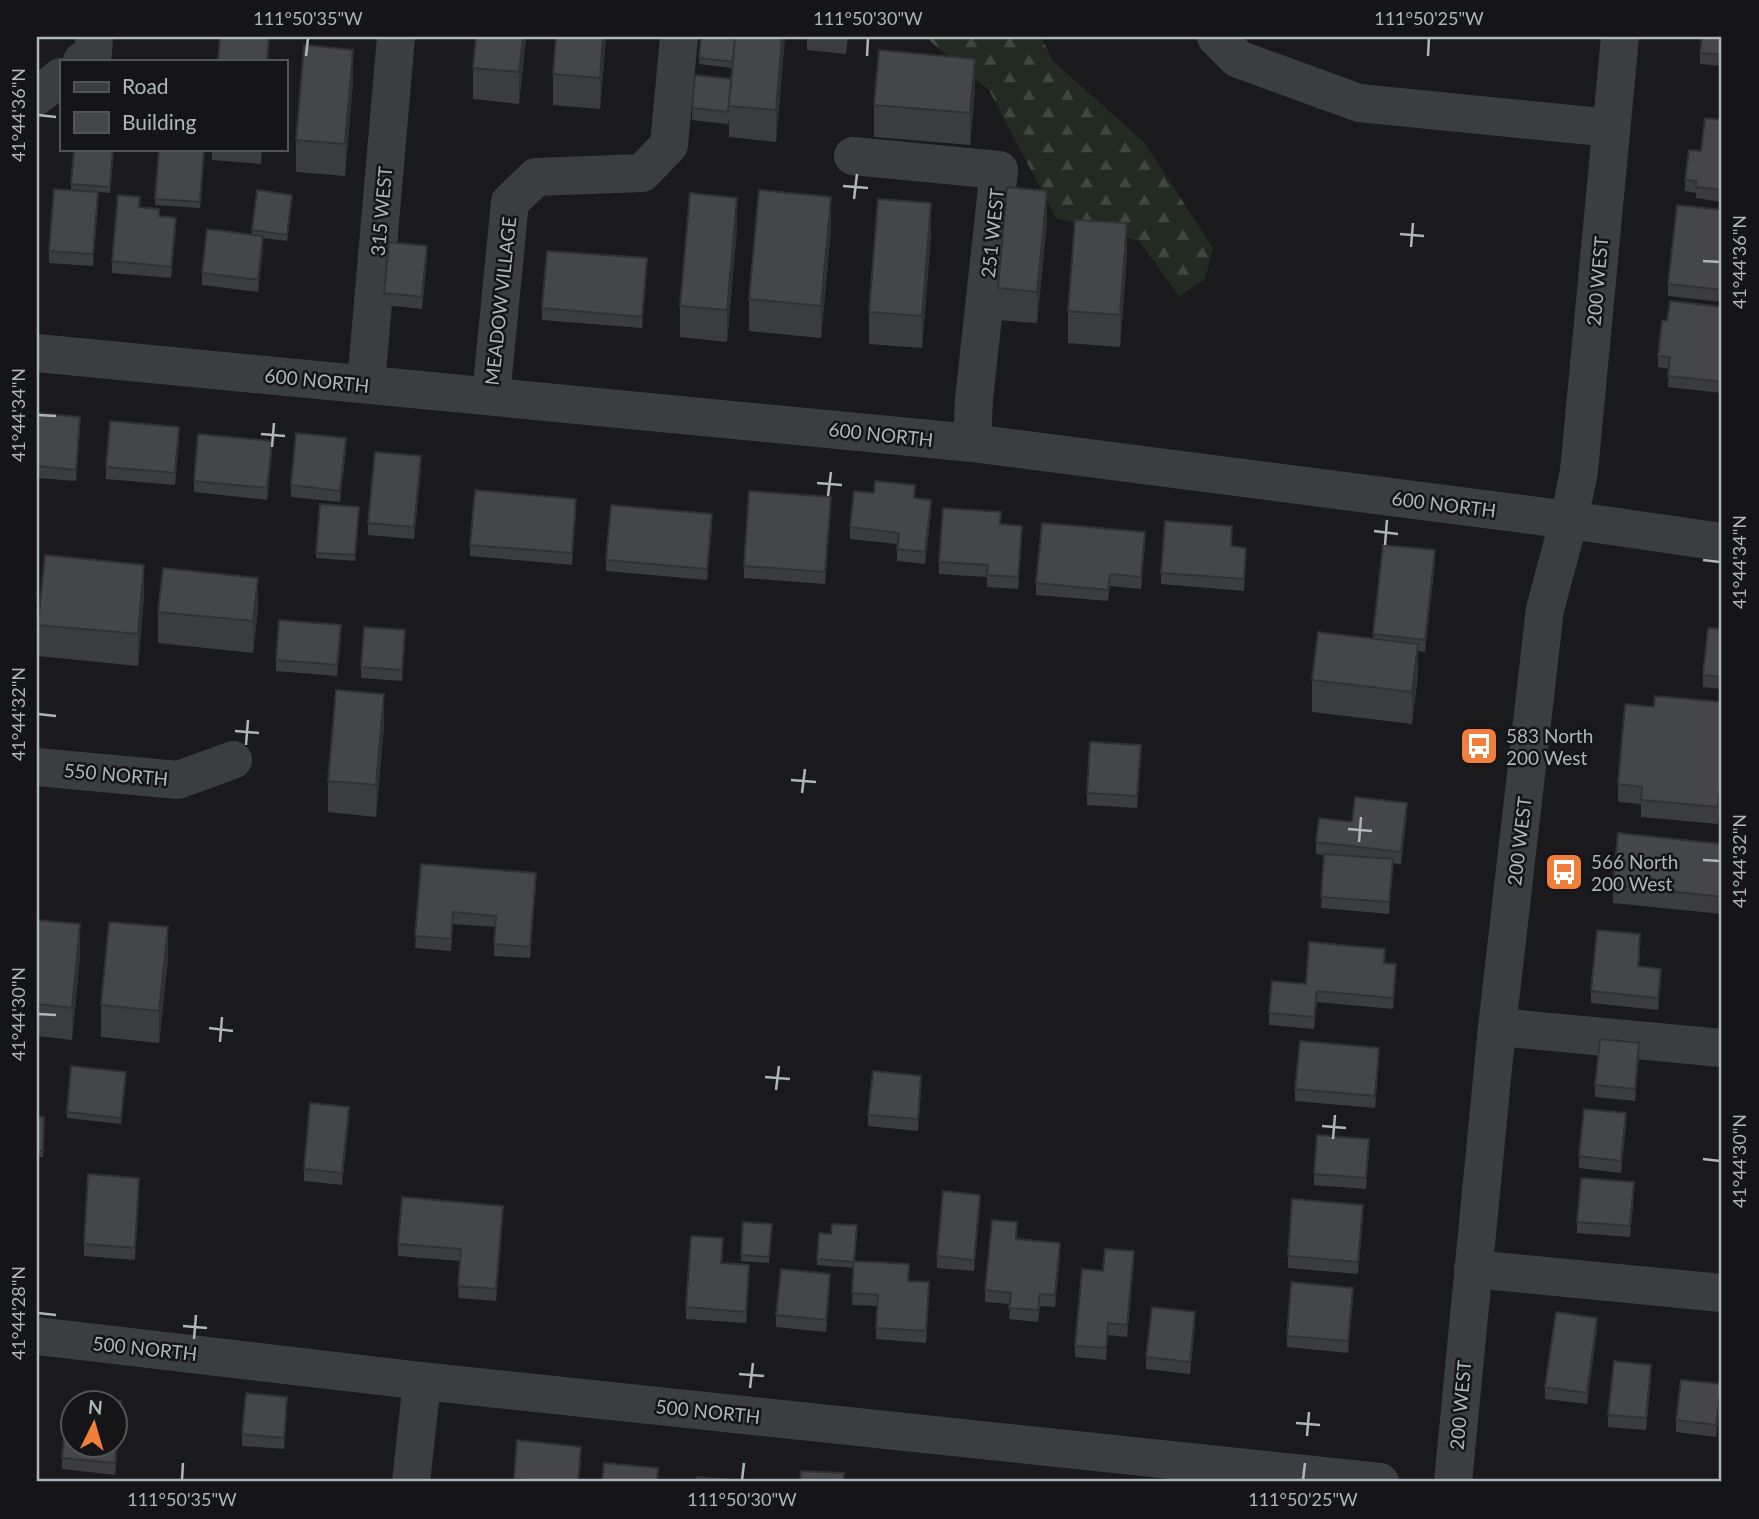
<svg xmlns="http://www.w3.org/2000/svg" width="1759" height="1519" font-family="Lato,sans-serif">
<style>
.forest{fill:url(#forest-firs)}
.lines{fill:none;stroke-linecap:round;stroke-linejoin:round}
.minor{stroke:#3b3e41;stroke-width:38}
.wall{fill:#3a3c3f}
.shaded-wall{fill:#303133}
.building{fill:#444649;stroke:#303133;stroke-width:2}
.ticks{fill:none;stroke:#acb6bb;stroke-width:2.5}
.labels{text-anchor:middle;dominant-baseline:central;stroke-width:5;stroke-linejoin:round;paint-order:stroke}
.street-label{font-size:19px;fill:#acb6bb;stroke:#151517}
.poi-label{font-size:19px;fill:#acb6bb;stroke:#151517;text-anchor:start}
.neatline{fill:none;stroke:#acb6bb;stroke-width:2.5}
.ticks-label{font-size:18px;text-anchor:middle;fill:#acb6bb}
</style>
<defs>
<pattern id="forest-firs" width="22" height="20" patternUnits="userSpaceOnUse" patternTransform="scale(1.75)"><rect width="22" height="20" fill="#232a22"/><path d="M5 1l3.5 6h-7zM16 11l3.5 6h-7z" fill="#404740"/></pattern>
</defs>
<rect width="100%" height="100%" fill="#1a1a1c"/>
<path class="forest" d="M925,37h116l12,24 92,82 68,105 -8,31 -26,17 -40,-55 -83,-23 -67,-128z"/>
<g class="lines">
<path class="minor" d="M1216,37l22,22 121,44 252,25
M82,61l11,-8 1,-16
M37,96l24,-19
M853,156l146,14 -25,229 -2,44
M37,353l935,90 597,77 153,22
M366,384l30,-347
M491,396l19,-194 26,-25 106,-4 27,-28 10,-108
M37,767l141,13 55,-20
M1497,1027l225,21
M1473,1269l249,24
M37,1336l385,45 958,101
M411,1482l11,-101
M1453,1482l44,-455 48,-418 24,-89 10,-49 41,-434"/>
</g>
<path class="wall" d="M476,37h50l-7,67 -46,-5v-31z
M606,37l-6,72 -47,-4v-31z
M701,37h84l-9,105 -47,-5v-18l-1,5 -36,-4v-12l39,-29 1,-11 -33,-4z
M807,37h41l-2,17 -39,-4z
M1722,37v29l-22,-2v-11z
M353,81l-8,95 -49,-4v-32z
M975,90l-5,55 -96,-8v-32z
M1722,120v82l-26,-4v-5l-11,-2v-11l16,-29z
M113,149l-3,44 -39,-3v-6z
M212,149h50l-1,15 -49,-4z
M204,150l-4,58 -45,-3v-6z
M292,201l-5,40 -24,-3v10l-5,44 -56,-7v-12l50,-38v-5z
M98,204l-5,62 -44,-3v-12z
M140,207l19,9 17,13 -5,49 -59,-5v-12z
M1722,210v92l-54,-6v-12z
M1047,222l-10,101 -39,-3v-32z
M737,229l-10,113 -47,-5v-31z
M831,229l-10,109 -72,-7v-32z
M931,235l-9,113 -53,-4v-32z
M1127,255l-7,92 -52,-4v-32z
M427,258l-5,51 -38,-4v-12z
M647,270l-5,58 -100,-8v-12z
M1722,307v86l-54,-6 1,-18 -11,-2v-11l9,-35z
M37,413l43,15 -4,53 -39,-3z
M179,439l-4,46 -69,-6v-12z
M346,450l-6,52 -49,-5v-12z
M272,453l-5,47 -73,-8v-11z
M421,468l-7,71 -46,-4v-12z
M915,498l16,14 -6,52 -28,-3v-17l-47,-5v-12z
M359,507l-4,54 -39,-3v-5z
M831,509l-6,75 -81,-6v-12z
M576,511l-4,54 -102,-9v-11z
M1001,524l21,13 -4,52 -31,-2v-10l-48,-3v-12z
M712,526l-5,54 -101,-9v-11z
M1145,544l-4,45 -31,-3 -2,15 -72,-6v-12z
M1231,547l15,12 -2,32 -83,-7v-11z
M1435,562l-10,90 -7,-1v24l-6,49 -100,-12v-32l61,-42v-4z
M144,596l-6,70 -100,-10v-31z
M258,609l-5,44 -95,-10v-31z
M1722,629v60l-19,-2v-12z
M341,637l-4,39 -61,-5v-11z
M405,642l-3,39 -41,-3v-11z
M1722,702l-4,122 -77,-7v-13l-23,-2v-18l36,-77z
M384,726l-8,91 -48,-5v-31z
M1141,757l-4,51 -50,-3v-12z
M1407,815l-6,49 -8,-1 -4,51 -68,-6 3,-53 -8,-1v-12l36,-20z
M1722,844v70l-109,-11v-18z
M421,864l115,20 -6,74 -36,-2 1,-29 -42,-3 -2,27 -36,-3z
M37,920l43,36 -8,84 -35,-4z
M1640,946l-1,21 22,14 -3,29 -67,-7v-12z
M168,959l-9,84 -58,-6v-32z
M1385,963l11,12 -3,34 -76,-7 -3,27 -45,-4v-12l37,-29z
M1639,1054l-4,47 -40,-4v-12z
M1379,1060l-4,48 -80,-7v-12z
M126,1078l-5,46 -54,-6v-6z
M921,1088l-3,43 -50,-5v-11z
M37,1117h7l-1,40h-6z
M349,1119l-7,66 -38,-4v-12z
M1626,1125l-5,48 -42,-5v-12z
M1369,1151l-3,38 -52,-4v-11z
M139,1189l-4,71 -51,-4v-12z
M1634,1193l-4,44 -53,-4v-11z
M980,1206l-6,65 -37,-3v-12z
M503,1217l-7,84 -38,-3 2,-37 -62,-5v-12z
M1363,1217l-5,57 -70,-6v-12z
M743,1222l29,8 -3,33 -28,-2z
M819,1233l36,28 54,20 20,13 -3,49 -50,-4 1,-33 -25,-1 2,-37 -37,-3z
M1017,1239l43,15 -5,53 -15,-1 -2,16 -29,-3 1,-15 -25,-2v-12z
M723,1250l-1,13 27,14 -3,46 -60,-4v-12z
M1134,1263l-7,74 -19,-2 -2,25 -31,-3v-11l28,-75z
M830,1286l-4,46 -50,-5v-12z
M1353,1299l-5,54 -61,-6v-11z
M1195,1324l-5,50 -44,-5v-12z
M1597,1329l-10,75 -42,-5v-12z
M1651,1377l-5,53 -38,-3v-12z
M1721,1396l-5,41 -40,-5v-12z
M287,1409l-3,40 -42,-3v-12z
M121,1413l-6,62 -53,-6v-11l12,-12z
M517,1440l64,19 -2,23h-65z"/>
<path class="shaded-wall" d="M523,37h3l-7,67v-32z
M603,37h3l-6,72v-31z
M782,37h3l-9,105v-32z
M353,50v31l-8,95v-32z
M975,59v31l-5,55v-32z
M1047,191v31l-10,101v-31z
M98,192v12l-5,62v-12z
M831,197v32l-10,109v-32z
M737,198v31l-10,113v-32z
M931,203v32l-9,113v-32z
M176,218v11l-5,49v-11z
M1127,223v32l-7,92v-32z
M263,236v12l-5,44v-12z
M427,246v12l-5,51v-12z
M647,258v12l-5,58v-11z
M80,417v11l-4,53v-11z
M179,427v12l-4,46v-12z
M346,438v12l-6,52v-11z
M272,441v12l-5,47v-12z
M421,456v12l-7,71v-12z
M831,497v12l-6,75v-12z
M576,499v12l-4,54v-12z
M931,500v12l-6,52v-12z
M712,514v12l-5,54v-11z
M1022,526v11l-4,52v-12z
M1145,532v12l-4,45v-12z
M1435,550v12l-10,90v-12z
M144,565v31l-6,70v-32z
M258,578v31l-5,44v-32z
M341,625v12l-4,39v-11z
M405,630v12l-3,39v-11z
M1418,644v31l-6,49v-32z
M384,694v32l-8,91v-32z
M1141,745v12l-4,51v-12z
M1722,763v17l-4,44v-17z
M1407,803v12l-6,49v-12z
M1393,859v12l-4,43v-12z
M536,873v11l-6,74v-11z
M80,924v32l-8,84v-32z
M168,927v32l-9,84v-32z
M1396,964v11l-3,34v-11z
M1661,969v12l-3,29v-12z
M1317,991v11l-3,27v-12z
M1639,1043v11l-4,47v-12z
M1379,1048v12l-4,48v-12z
M921,1076v12l-3,43v-12z
M349,1107v12l-7,66v-12z
M1626,1113v12l-5,48v-12z
M1369,1139v12l-3,38v-11z
M1634,1182v11l-4,44v-11z
M980,1195v11l-6,65v-11z
M1363,1205v12l-5,57v-12z
M503,1206v11l-7,84v-12z
M1060,1243v11l-5,53v-12z
M1134,1251v12l-7,74v-12z
M749,1265v12l-3,46v-11z
M830,1274v12l-4,46v-12z
M1353,1288v11l-5,54v-12z
M1195,1312v12l-5,50v-12z
M1597,1318v11l-10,75v-11z
M1651,1365v12l-5,53v-12z
M1721,1384v12l-5,41v-12z
M287,1397v12l-3,40v-11z
M121,1401v12l-6,62v-12z
M581,1447v12l-2,23h-1z"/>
<path class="building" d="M220,37h49l-2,24h-49z
M476,37h47l-4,35 -46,-4z
M556,37h47l-3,41 -47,-4z
M701,37h34l-2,25 -34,-4z
M735,37h47l-6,73 -47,-4z
M1702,37h20v18l-22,-2z
M304,45l49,5 -8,94 -49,-4z
M879,50l96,9 -5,54 -96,-8z
M695,75l36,4 -3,33 -36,-4z
M1705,118l17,2v70l-26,-3v-6l-11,-1 4,-30 12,1z
M74,149h39l-3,38 -39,-3z
M159,149l45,1 -4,52 -45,-3z
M1007,187l40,4 -10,101 -39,-4z
M54,189l44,3 -5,62 -44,-3z
M257,190l35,5 -5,40 -35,-5z
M759,190l72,7 -10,109 -72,-7z
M690,193l47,5 -10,112 -47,-4z
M118,195l22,2 -1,10 20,2v7l17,2 -5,49 -59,-6z
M878,199l53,4 -9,113 -53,-4z
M1677,205l45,5v80l-54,-6z
M1075,220l52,3 -7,92 -52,-4z
M207,229l56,7 -5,44 -56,-7z
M389,242l38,4 -5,51 -38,-4z
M547,251l100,7 -5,59 -100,-9z
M1670,301l52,6v75l-54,-6 2,-19 -12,-1 4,-35h5z
M37,413l43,4 -4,53 -39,-4z
M110,421l69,6 -4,46 -69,-6z
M296,433l50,5 -6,53 -49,-6z
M198,434l74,7 -5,47 -73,-7z
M375,452l46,4 -7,71 -46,-4z
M875,481l40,4 -1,13 17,2 -6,52 -28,-3 2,-16 -49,-6 4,-36 20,2z
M475,490l101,9 -4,54 -102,-8z
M749,491l82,6 -6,75 -81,-6z
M320,504l39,3 -4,48 -39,-2z
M611,505l101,9 -5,55 -101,-9z
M943,508l58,4 -1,12 22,2 -4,51 -31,-2 1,-10 -49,-3z
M1165,521l67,5 -1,20 15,2 -2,31 -83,-6z
M1042,523l103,9 -4,45 -31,-3 -2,16 -72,-7z
M1383,545l52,5 -10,90 -52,-6z
M45,555l99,10 -6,69 -100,-9z
M163,568l95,10 -5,43 -95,-9z
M279,620l62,5 -4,40 -61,-5z
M364,627l41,3 -3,40 -41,-3z
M1708,628l14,1v48l-19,-2z
M1318,632l100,12 -6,48 -100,-12z
M336,690l48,4 -8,91 -48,-4z
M1655,696l67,6v61l-4,44 -77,-7 1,-13 -24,-3 7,-80 29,3z
M1090,742l51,3 -4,51 -50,-3z
M1355,797l52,6 -6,49 -85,-10 3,-24 33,4z
M1618,833l104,11v53l-109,-12z
M1324,854l69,5 -4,43 -68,-5z
M421,864l115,9 -6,74 -36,-3 2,-28 -43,-4 -2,27 -36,-3z
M37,920l43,4 -8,84 -35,-4z
M109,922l59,5 -9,84 -58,-6z
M1597,930l43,4 -2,32 23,3 -3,29 -67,-7z
M1309,942l76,7 -1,14 12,1 -3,34 -76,-7 -3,26 -45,-4 3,-32 34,3z
M1600,1039l39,4 -4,46 -40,-4z
M1300,1041l79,7 -4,48 -80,-7z
M71,1066l55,6 -5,46 -54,-6z
M873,1071l48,5 -3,43 -50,-4z
M310,1103l39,4 -7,66 -38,-4z
M1584,1109l42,4 -5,48 -42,-5z
M37,1117h7l-1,34h-6z
M1317,1135l52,4 -3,39 -52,-4z
M88,1174l51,4 -4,70 -51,-4z
M1581,1178l53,4 -4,44 -53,-4z
M943,1191l37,4 -6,65 -37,-4z
M402,1197l101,9 -7,83 -38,-3 3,-37 -63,-5z
M1292,1199l71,6 -5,57 -70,-6z
M992,1220l25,2 -1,17 44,4 -5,52 -15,-1 -2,16 -29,-2 2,-15 -26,-3z
M743,1222l29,2 -3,33 -28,-2z
M832,1224l25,1 -3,37 -37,-3 2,-26 12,1z
M691,1236l32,2 -2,25 28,2 -3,47 -60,-5z
M1105,1249l29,2 -7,74 -19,-2 -2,25 -31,-2 7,-77 21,2z
M854,1261l55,3 -1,17 21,1 -3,49 -50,-3 2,-33 -26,-2z
M781,1269l49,5 -4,46 -50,-5z
M1291,1282l62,6 -5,53 -61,-5z
M1152,1307l43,5 -5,50 -44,-5z
M1556,1312l41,6 -10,75 -42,-6z
M1614,1361l37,4 -5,53 -38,-3z
M1681,1380l40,4 -5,41 -40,-5z
M246,1393l41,4 -3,41 -42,-4z
M81,1397l40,4 -6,62 -53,-5 4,-40h8v28h42v-42h-36z
M517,1440l64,7 -3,35h-50v-2l-14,-1z
M604,1463l54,5 -1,13 19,1h-74z
M801,1471l43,2 -1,9h-43z
M697,1477l58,5h-58z"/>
<path class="ticks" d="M306,56l2,-18M867,56l1,-18M1428,56l1,-18M38,115l18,2M843,186l25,2M854,199l3,-25M1400,234l24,2M1411,247l2,-24M1703,261l17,1M38,415l18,1M261,434l24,2M272,447l2,-24M817,483l25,2M828,496l3,-24M1374,531l24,3M1385,545l2,-25M1703,560l17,2M38,714l18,2M235,731l24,2M246,745l2,-25M791,780l25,2M802,793l3,-24M1348,829l24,2M1359,842l2,-25M1703,860l17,1M38,1014l18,1M209,1028l24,3M220,1042l2,-25M765,1077l25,2M776,1090l3,-24M1322,1126l24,2M1333,1139l2,-24M1703,1159l17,2M38,1313l18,2M183,1326l24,2M194,1339l2,-24M739,1374l25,2M750,1388l3,-25M1296,1423l24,2M1307,1436l2,-24M182,1480l1,-17M742,1480l2,-17M1303,1480l2,-17"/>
<defs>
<symbol id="bus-square" viewBox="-11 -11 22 22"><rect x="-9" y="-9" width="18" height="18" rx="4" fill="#f27e3c" stroke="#151517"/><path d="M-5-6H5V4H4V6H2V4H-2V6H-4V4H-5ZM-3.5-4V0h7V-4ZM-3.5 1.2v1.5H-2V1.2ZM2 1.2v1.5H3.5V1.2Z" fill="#fff"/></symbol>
</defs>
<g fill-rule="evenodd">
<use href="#bus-square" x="1457" y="724" width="44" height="44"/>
<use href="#bus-square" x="1542" y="850" width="44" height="44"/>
</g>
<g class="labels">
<g class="street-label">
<text transform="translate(381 211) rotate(-85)">315 WEST</text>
<text transform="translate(992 233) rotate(-84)">251 WEST</text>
<text transform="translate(1597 281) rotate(-85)">200 WEST</text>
<text transform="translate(500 301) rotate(-84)">MEADOW VILLAGE</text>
<text transform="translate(317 380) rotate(6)">600 NORTH</text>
<text transform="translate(881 434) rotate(6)">600 NORTH</text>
<text transform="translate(1444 504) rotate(7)">600 NORTH</text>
<text transform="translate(116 774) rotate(5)">550 NORTH</text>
<text transform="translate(1519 841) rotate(-83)">200 WEST</text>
<text transform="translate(145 1348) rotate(6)">500 NORTH</text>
<text transform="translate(1460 1405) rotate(-85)">200 WEST</text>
<text transform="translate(708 1411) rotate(6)">500 NORTH</text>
</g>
<g class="poi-label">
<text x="1506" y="735">583 North<tspan x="1506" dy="22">200 West</tspan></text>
<text x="1591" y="861">566 North<tspan x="1591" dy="22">200 West</tspan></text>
</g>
</g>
<rect width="1759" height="1519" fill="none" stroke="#151517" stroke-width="77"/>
<rect x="60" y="60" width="228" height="91" fill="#151517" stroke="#515559" stroke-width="2"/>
<rect x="74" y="82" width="35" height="10" fill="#3b3e41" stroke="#515559" stroke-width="2"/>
<text x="122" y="94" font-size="21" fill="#acb6bb">Road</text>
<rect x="74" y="112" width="35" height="21" fill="#444649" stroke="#515559" stroke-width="2"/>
<text x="122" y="130" font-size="21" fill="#acb6bb">Building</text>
<g transform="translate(94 1424) rotate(5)"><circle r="33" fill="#151517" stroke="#515559" stroke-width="2"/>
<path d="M0-5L12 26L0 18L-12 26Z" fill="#f27e3c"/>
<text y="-10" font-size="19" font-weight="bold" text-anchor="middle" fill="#acb6bb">N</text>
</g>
<rect x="38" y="38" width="1682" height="1442" class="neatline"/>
<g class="ticks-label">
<text x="308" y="25">111°50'35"W</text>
<text x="868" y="25">111°50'30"W</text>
<text x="1429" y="25">111°50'25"W</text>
<text transform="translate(19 115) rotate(-90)" y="6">41°44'36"N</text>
<text transform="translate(1740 262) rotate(-90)" y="6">41°44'36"N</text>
<text transform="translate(19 415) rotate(-90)" y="6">41°44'34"N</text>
<text transform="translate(1740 562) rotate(-90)" y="6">41°44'34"N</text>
<text transform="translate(19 714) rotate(-90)" y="6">41°44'32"N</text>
<text transform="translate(1740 861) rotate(-90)" y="6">41°44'32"N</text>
<text transform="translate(19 1014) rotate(-90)" y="6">41°44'30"N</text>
<text transform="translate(1740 1161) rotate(-90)" y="6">41°44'30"N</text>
<text transform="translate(19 1313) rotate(-90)" y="6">41°44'28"N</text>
<text x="182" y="1506">111°50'35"W</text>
<text x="742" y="1506">111°50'30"W</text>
<text x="1303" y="1506">111°50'25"W</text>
</g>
</svg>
